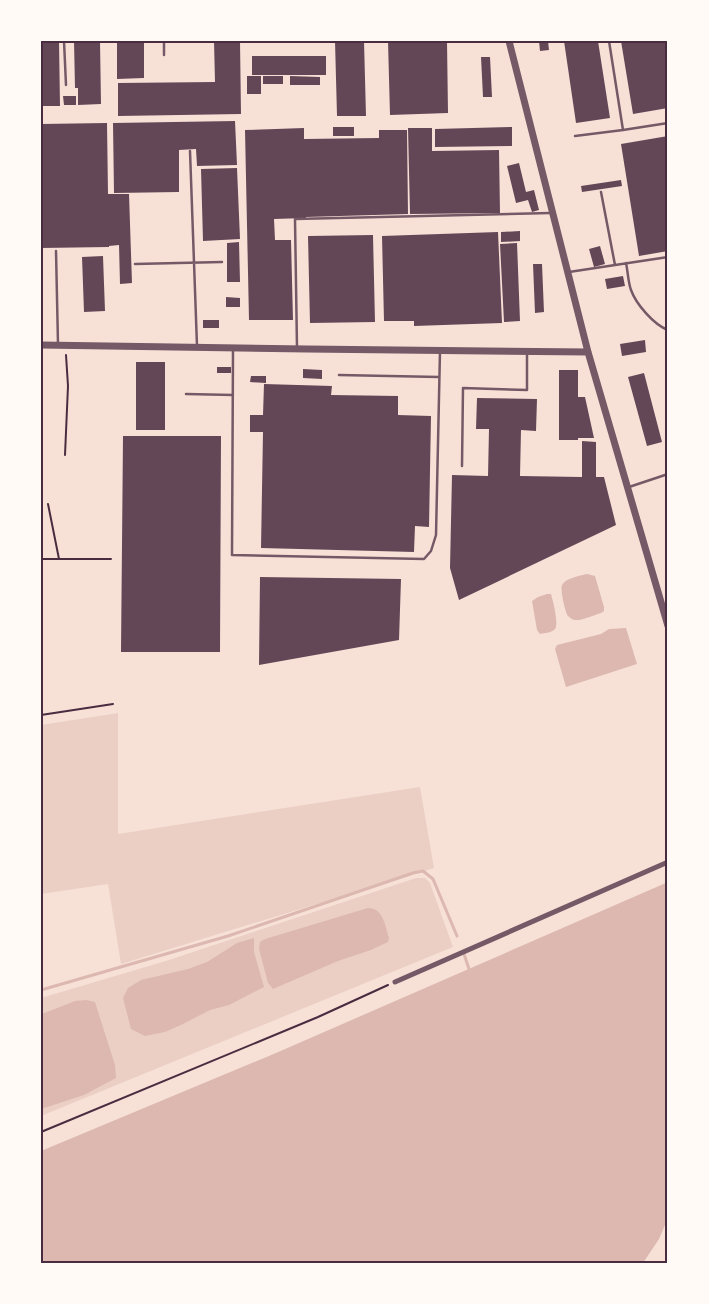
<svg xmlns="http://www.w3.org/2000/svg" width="709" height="1304" font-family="Figtree,sans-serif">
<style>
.green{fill:#ebcfc5}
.water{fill:#dcb8b0}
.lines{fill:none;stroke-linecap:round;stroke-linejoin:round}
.stream{stroke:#dcb8b0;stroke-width:3}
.building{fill:#644757}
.path{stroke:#4a2c40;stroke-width:2}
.service{stroke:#755966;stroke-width:2.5}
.minor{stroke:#755966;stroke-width:5}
.tertiary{stroke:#755966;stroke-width:7}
.neatline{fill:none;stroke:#4a2c40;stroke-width:2}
</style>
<rect width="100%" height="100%" fill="#f7e1d7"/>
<path class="green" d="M118,713v121l302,-47 14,81 -313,96 -13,-80 -67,10v-169z
M416,878h9l5,5 23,64 -412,169v-118l128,-38z"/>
<path class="water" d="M587,574l8,2 9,31v4l-3,2c-7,2 -19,8 -27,7 -2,-1 -4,-2 -6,-4 -3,-4 -8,-27 -6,-31 4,-7 17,-9 25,-11z
M547,594h4c2,7 8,30 4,35 -3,4 -11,4 -15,5l-3,-4 -5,-29 6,-4z
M626,628l11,36 -71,23 -11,-38 2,-4 44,-11 8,-5z
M668,882v336l-9,21 -16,24h-602v-112l235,-98z
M368,908c15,0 17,17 21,30l-1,4 -17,8 -33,11 -65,28 -5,-6 -9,-34 1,-7 5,-3z
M254,938v14l10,35 -35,18 -19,5 -27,14 -18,8 -20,4 -14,-7 -8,-31 5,-10 13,-8 47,-11 19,-7 30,-19z
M86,1000l9,2 20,63 1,13 -32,17 -43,14v-93l1,-2 33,-13z"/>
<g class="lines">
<path class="stream" d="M464,954l6,18
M41,990l187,-54 185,-63 10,-2 10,8 24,57"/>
</g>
<path class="building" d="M41,41h18l1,65h-19z
M74,41h26l1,63 -23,1v-17h-3z
M117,41h27v37l-27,1z
M214,41h26l1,73 -123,2v-33l97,-1z
M335,41h29l2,75h-29z
M388,41h59l1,72 -58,2z
M539,41h9l1,9 -9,1z
M564,41h34l12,77 -34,5z
M621,41h47v67l-35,6z
M252,56h74v19h-74z
M481,57h9l2,40h-9z
M247,76h14v18h-14z
M263,76h20v8h-20z
M290,76l30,1v8h-30z
M63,96h13v9h-12z
M235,121l2,44 -40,1 -1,-17 -17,1v42l-65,1 -1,-70z
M107,123l1,71h21l3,89 -12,1 -1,-39 -10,1v1l-68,1v-124z
M333,127h21v9h-21z
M512,127v19l-77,1v-18z
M304,128v11l75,-1v-8h28l1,84 -102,3v1l-32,1 1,21h16l2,80h-44l-4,-190z
M408,128h24v23l67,-1 1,63 -90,1z
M668,136v115l-29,5 -18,-112z
M519,163l7,29 8,-2 5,20 -7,2 -4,-12 -12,3 -9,-37z
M237,168l3,71 -37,2 -2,-72z
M621,180l1,6 -40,6 -1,-6z
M520,231v10l-19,1v-10z
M498,232l4,91 -88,3v-5h-30l-2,-85z
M373,235l2,87 -65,1 -2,-87z
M239,242l1,40h-13v-39z
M517,243l3,78 -16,1 -4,-78z
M600,246l5,18 -11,3 -5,-18z
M103,256l2,55 -21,1 -2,-55z
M533,264h9l2,48 -9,1z
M623,276l2,10 -18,3 -2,-10z
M226,297l14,1v9h-14z
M203,320h16v8h-16z
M645,340l1,12 -24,4 -2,-12z
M136,362h29v68h-29z
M217,367h14v6h-14z
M303,369l19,1v9l-19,-1z
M559,370h19v27h7l9,41h-16v2h-19z
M644,373l18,69 -15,4 -19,-69z
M251,376h15v7l-16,-1z
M264,384l68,2 -1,9 67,1v19l33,1 -2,111 -14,-1 -1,26 -153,-4 2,-116h-13v-17h13z
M477,398l60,1 -1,32 -15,-1 -1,46 62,1v-36l14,1v35h8l12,48 -157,75 -9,-32 2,-93 36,1 1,-47h-13z
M123,436h98l-1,216h-99z
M260,577l141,2 -2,61 -140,25z"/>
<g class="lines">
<path class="path" d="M65,455l3,-69 -2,-31
M48,504l11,55
M41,559h70
M41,715l72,-11
M41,1132l277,-115 70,-32"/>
<path class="service" d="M64,41l2,44
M164,41v14
M609,41l14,89 45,-7
M575,136l48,-6
M190,151l7,195
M601,192l14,73
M56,251l2,93
M626,263c2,9 2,19 5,27 5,14 23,35 37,40
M135,264l87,-2
M569,272l99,-15
M297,348l-2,-129 255,-6
M233,350l-1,205 192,4 7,-8 5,-16 4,-184
M339,375l100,2
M186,394l47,1
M462,466l1,-78 64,2v-37
M629,487l39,-13"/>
<path class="minor" d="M395,982l273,-120"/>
<path class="tertiary" d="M509,41l79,311 80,274
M41,345l266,4 281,3"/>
</g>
<rect width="709" height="1304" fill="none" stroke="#fffaf5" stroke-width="85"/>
<rect x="42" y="42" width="624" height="1220" class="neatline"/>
</svg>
